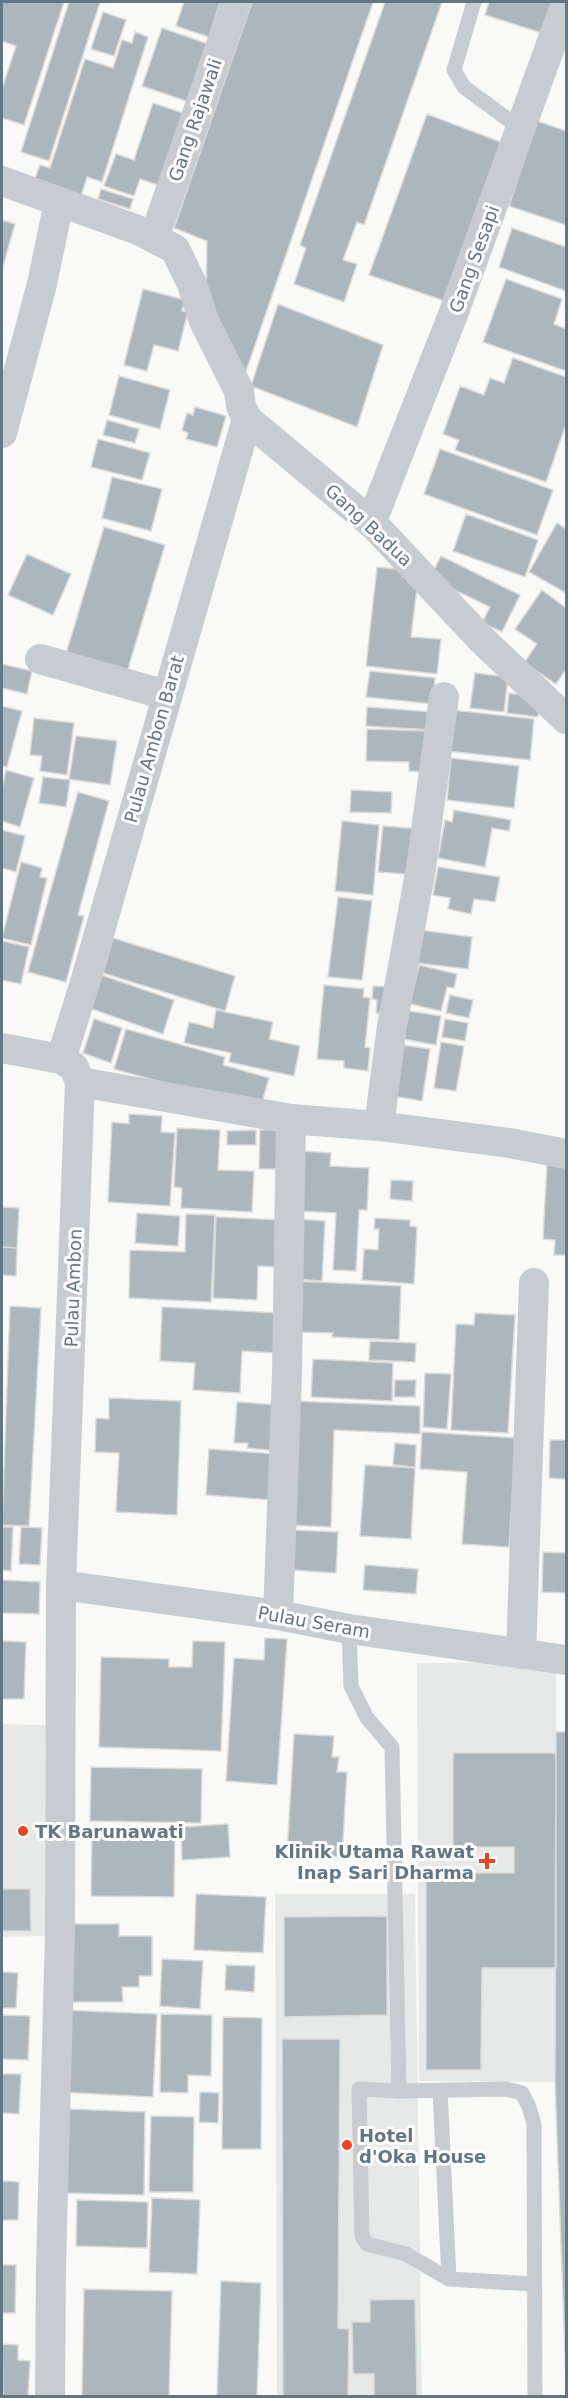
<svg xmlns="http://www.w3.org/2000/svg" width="568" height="2398" font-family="'DejaVu Sans',sans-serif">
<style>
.built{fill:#e7e9e8}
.building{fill:#acb7bd;stroke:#dbdbd9;stroke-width:1.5}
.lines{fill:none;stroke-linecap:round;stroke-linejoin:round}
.service{stroke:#c6cccf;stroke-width:15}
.minor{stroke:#c6cccf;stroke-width:30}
.poi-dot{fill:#f4401c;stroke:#fff;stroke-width:2}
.labels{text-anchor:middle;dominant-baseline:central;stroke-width:6;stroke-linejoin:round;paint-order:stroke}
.street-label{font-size:18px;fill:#617785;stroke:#fff}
.poi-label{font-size:18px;font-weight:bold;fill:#617785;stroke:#fff;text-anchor:start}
</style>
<rect width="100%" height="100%" fill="#f9f9f7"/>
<path class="built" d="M556,1662v69l10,1v649l-11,-299 -136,-1 -2,-418z
M2,1724l43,1v211l-43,1z
M275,1894h140l7,502h-145z"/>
<path class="building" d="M2,2h62l-40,123 -22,-7v-29l14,-43 -14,-5z
M69,2h31l-51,159 -28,-9z
M184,2h36l-11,35 -33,-11z
M252,2h121l-129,375 -38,-83 1,-53 -33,-13z
M385,2h57l-78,223 -7,-3 -14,38 14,4 -13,38 -50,-18 12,-36 -6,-3z
M489,2h64l-11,31 -57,-18z
M103,12l23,8 -12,36 -23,-7z
M162,28l49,17 -19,58 -50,-17z
M135,32l13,5 -46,145 -15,-5 -6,19 -47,-15 6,-16 10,3 35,-109 28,9 9,-28 10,3z
M153,103l39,13 -25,72 -27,-9 -6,17 -30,-10 12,-32 18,6z
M427,114l76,29 -58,158 -76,-26z
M537,121l29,10v94l-57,-19z
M101,189l32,10 -3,10 -32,-10z
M2,220l13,4 -13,46z
M512,228l54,19v44l-67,-24z
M506,279l56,20 -8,25 12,5v42l-83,-29z
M143,289l42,11 -3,11 6,1 -10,39 -24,-6 -7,26 -23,-6z
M278,304l105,41 -26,82 -106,-41z
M513,358l53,19v47l-20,58 -91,-32 4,-10 -16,-6 17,-48 24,9 6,-17 14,5z
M119,376l51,14 -10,39 -51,-14z
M195,407l31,9 -9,31 -31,-8 2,-6 -6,-3 5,-17 6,2z
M107,420l32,9 -4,14 -32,-8z
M98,439l52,14 -8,27 -51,-13z
M440,449l113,41 -16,45 -113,-41z
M112,477l50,12 -11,42 -49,-13z
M466,514l72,26 -13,37 -72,-26z
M557,523l9,6v64l-37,-21z
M104,527l61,18 -38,127 -61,-18z
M27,554l44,20 -18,41 -45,-20z
M441,556l79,39 -18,37 -20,-9 8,-16 -60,-29z
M377,567l27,3 -2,7 16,2 -7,58 30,2 -4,35 -71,-8z
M542,590l24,18v66l-2,-2 -8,12 -32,-21 13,-19 -22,-15z
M2,664l30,7 -5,23 -25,-6z
M370,671l65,7 -2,26 -67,-7z
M475,673l33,4 -4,35 -34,-4z
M509,693l32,5 -3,19 -31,-4z
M2,706l20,5 -15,56 -5,-1z
M367,707l66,5 -1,18 -66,-4z
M452,710l82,9 -4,41 -83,-9z
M34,718l40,5 -7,52 -27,-4 2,-15 -12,-1z
M367,729l62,2 -1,41 -19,-1v-9l-43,-1z
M76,736l41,5 -7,44 -41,-6z
M451,758l68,8 -5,42 -67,-8z
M6,770l28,8 -14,49 -18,-6v-33z
M43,777l27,3 -4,27 -27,-4z
M351,790l41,2 -1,21 -41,-1z
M78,792l31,9 -31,114 6,1 -18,66 -38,-10z
M454,810l57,10 -2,11 -17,-3 -7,39 -47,-9 7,-38 7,2z
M342,821l37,4 -6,70 -38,-4z
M383,826l38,3 -4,46 -39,-3z
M2,830l23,6 -9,36 -14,-4z
M21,862l21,6 -2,9 7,1 -16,67 -29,-7z
M438,867l62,10 -5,25 -21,-3 -3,15 -23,-5 2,-11 -17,-3z
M338,897l34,4 -10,79 -34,-3z
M420,930l52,7 -4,32 -51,-6z
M113,938l122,38 -10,35 -122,-38z
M2,941l27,6 -8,37 -19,-4z
M419,965l38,9 -3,14 -7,-1 -6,24 -31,-7z
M101,975l73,25 -11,34 -74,-26z
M324,985l40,4 -1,8 7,1 -5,49 5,1 -2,23 -24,-3v-7l-27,-2z
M373,986l20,1 -1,27 -16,-1 1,-13 -5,-1z
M450,995l23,5 -4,18 -23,-5z
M216,1010l57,12 -4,17 31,7 -6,30 -65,-14 2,-9 -47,-10 5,-21 24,6z
M403,1010l38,6 -5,29 -38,-7z
M94,1019l28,9 -11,35 -28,-10z
M445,1019l23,4 -3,18 -23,-4z
M126,1029l99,28 -2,8 46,13 -9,31 -146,-40z
M441,1042l23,4 -8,45 -22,-3z
M395,1044l35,5 -8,52 -35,-6z
M129,1114l33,2 -1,16 14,1 -5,73 -62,-4 4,-80 17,2z
M177,1128l43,2 -2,40 36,1 -2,41 -71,-4 1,-20 -8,-1z
M282,1129v40h-23l1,-39z
M256,1130v15h-29v-14z
M302,1151l29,2 -1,13 39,2 -2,42h-8l-3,61 -23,-1 3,-57 -38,-2z
M547,1163l19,1v91h-12l1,-15 -12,-1z
M391,1180l22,1 -1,20 -22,-2z
M2,1207l17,1 -2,40 -15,-1z
M137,1213l43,3 -2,30 -43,-3z
M186,1214l29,1 -4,87 -82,-4 1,-48 55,2z
M216,1217l67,3 -3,47 -22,-1 -1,34 -44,-2z
M375,1218l35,2v6l7,1 -3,57 -52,-4 2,-31 14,1 1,-21h-5z
M297,1219l28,2 -3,60 -28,-2z
M2,1247l15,1 -1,28 -14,-1z
M295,1281l106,5 -2,54 -67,-3 1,-4 -40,-1z
M10,1306l31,2 -12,218 -27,-1z
M162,1307l116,6 -2,40 -34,-2 -2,42 -47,-3 2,-27 -35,-2z
M475,1313l40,2 -7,118 -57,-3 5,-106 18,1z
M370,1341l46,2 -1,19 -46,-2z
M313,1359l80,4 -1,38 -81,-4z
M425,1373l26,1 -4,55 -24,-2z
M395,1380h21l-1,17h-21z
M109,1398l72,3 -4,114 -61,-3 3,-59 -24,-1 1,-34 13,1z
M292,1401l128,5v28l-86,-4 -3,97 -45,-2z
M237,1402l44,3 -3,46 -31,-3 1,-5h-14z
M422,1432l94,6 -7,109 -47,-3 5,-72 -47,-3z
M550,1440h16v39l-17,-1z
M395,1443l21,2 -1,22 -22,-2z
M209,1449l68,5 -3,46 -68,-5z
M365,1465l50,3 -4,71 -51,-3z
M2,1527h11l-2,44 -9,-1z
M21,1527l21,1 -2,37 -21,-1z
M294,1530l44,2 -2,41 -44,-3z
M543,1552l23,1v40l-24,-1z
M365,1565l53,4 -2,25 -53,-4z
M2,1580l38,2 -1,32 -37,-1z
M265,1638l22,1 -10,146 -51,-4 8,-123 30,2z
M2,1641l24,1 -2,57h-22z
M193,1641l32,1 -4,109 -122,-4 2,-90 68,2v8h23z
M556,1732h10v649l-11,-300z
M294,1734l40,2 -2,21h7l-2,15h10l-5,85 -55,-3z
M453,1753h103v215h-74l-1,102h-55v-197h88v-26h-61z
M91,1767l111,2 -1,54 -111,-2z
M228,1824l2,33 -48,3 -1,-33z
M92,1829l83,1 -1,67 -83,-1z
M2,1889h28l1,42h-29z
M196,1894l70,3 -3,56 -69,-3z
M387,1916v99l-103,2v-100z
M71,1924h48v12h33v40h-13v11h-17l1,15h-52z
M162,1959l41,2 -3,48 -40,-3z
M226,1965l29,1 -1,26 -29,-2z
M2,1972l16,1 -2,35h-14z
M63,2010l94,4 -4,83 -95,-5z
M161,2014l51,1 -1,61 -23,-1v18l-28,-1z
M2,2015l28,1 -2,44 -26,-1z
M223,2017l39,1 -1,131h-39z
M282,2039h58l-2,289 11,1 -1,67h-65z
M2,2074h19l-2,40 -17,-1z
M200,2092l19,1 -1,30 -19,-1z
M68,2109l77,3 -1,83 -78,-2z
M151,2116l43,1 -1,75h-44z
M2,2181l17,1 -1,38h-16z
M152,2198l48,2 -3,74 -48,-2z
M77,2200l71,2 -1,46 -71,-2z
M2,2265h14l-1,48h-13z
M221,2281l40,2 -4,113h-40z
M84,2289l88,2 -3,105h-87z
M415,2299l2,97h-43v-22h-21l-1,-52h18v-22z
M2,2344l16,1v15l12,1 -2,35h-25z"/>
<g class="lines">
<path class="service" d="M474,2l-20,68 10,17 57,42
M349,1629l2,57 16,32 25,29 7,344 -40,-2 3,147 5,8 39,10 43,25 84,5
M440,2090l9,189
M399,2091l107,-2 16,4 7,14 5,17 1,272"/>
<path class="minor" d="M2,181l136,49 37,19 17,35 12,37 35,70 2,15 6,13 128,107 107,114 84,79
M154,238l82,-236
M2,433l40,-149 17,-82
M375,513l79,-201 112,-309
M40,659l126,36
M2,1048l59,11 13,8 6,15 -19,503 -1,348 -9,333 -1,130
M61,1059l23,-73 163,-567
M80,1082l211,37 88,7 130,17 57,11
M379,1126l13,-100 29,-158 23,-171
M61,1585l217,30 71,14 217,31
M278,1615l9,-241 4,-255
M521,1654l13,-371"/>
</g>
<g class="poi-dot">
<circle cx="23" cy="1831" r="6"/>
<path d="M484 1852h6v6h6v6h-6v6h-6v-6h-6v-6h6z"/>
<circle cx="347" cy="2145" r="6"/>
</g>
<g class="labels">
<g class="street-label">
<text transform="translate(195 120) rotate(-71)">Gang Rajawali</text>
<text transform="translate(474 259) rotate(-70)">Gang Sesapi</text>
<text transform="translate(369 525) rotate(43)">Gang Badua</text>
<text transform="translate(154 739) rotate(-74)">Pulau Ambon Barat</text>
<text transform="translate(73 1288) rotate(-88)">Pulau Ambon</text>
<text transform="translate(314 1622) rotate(10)">Pulau Seram</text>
</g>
<g class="poi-label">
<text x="35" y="1831">TK Barunawati</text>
<text x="474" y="1851" text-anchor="end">Klinik Utama Rawat<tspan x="474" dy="21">Inap Sari Dharma</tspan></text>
<text x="359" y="2135">Hotel<tspan x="359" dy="21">d'Oka House</tspan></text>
</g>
</g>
<rect width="568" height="2398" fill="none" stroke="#617785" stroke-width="6"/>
</svg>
